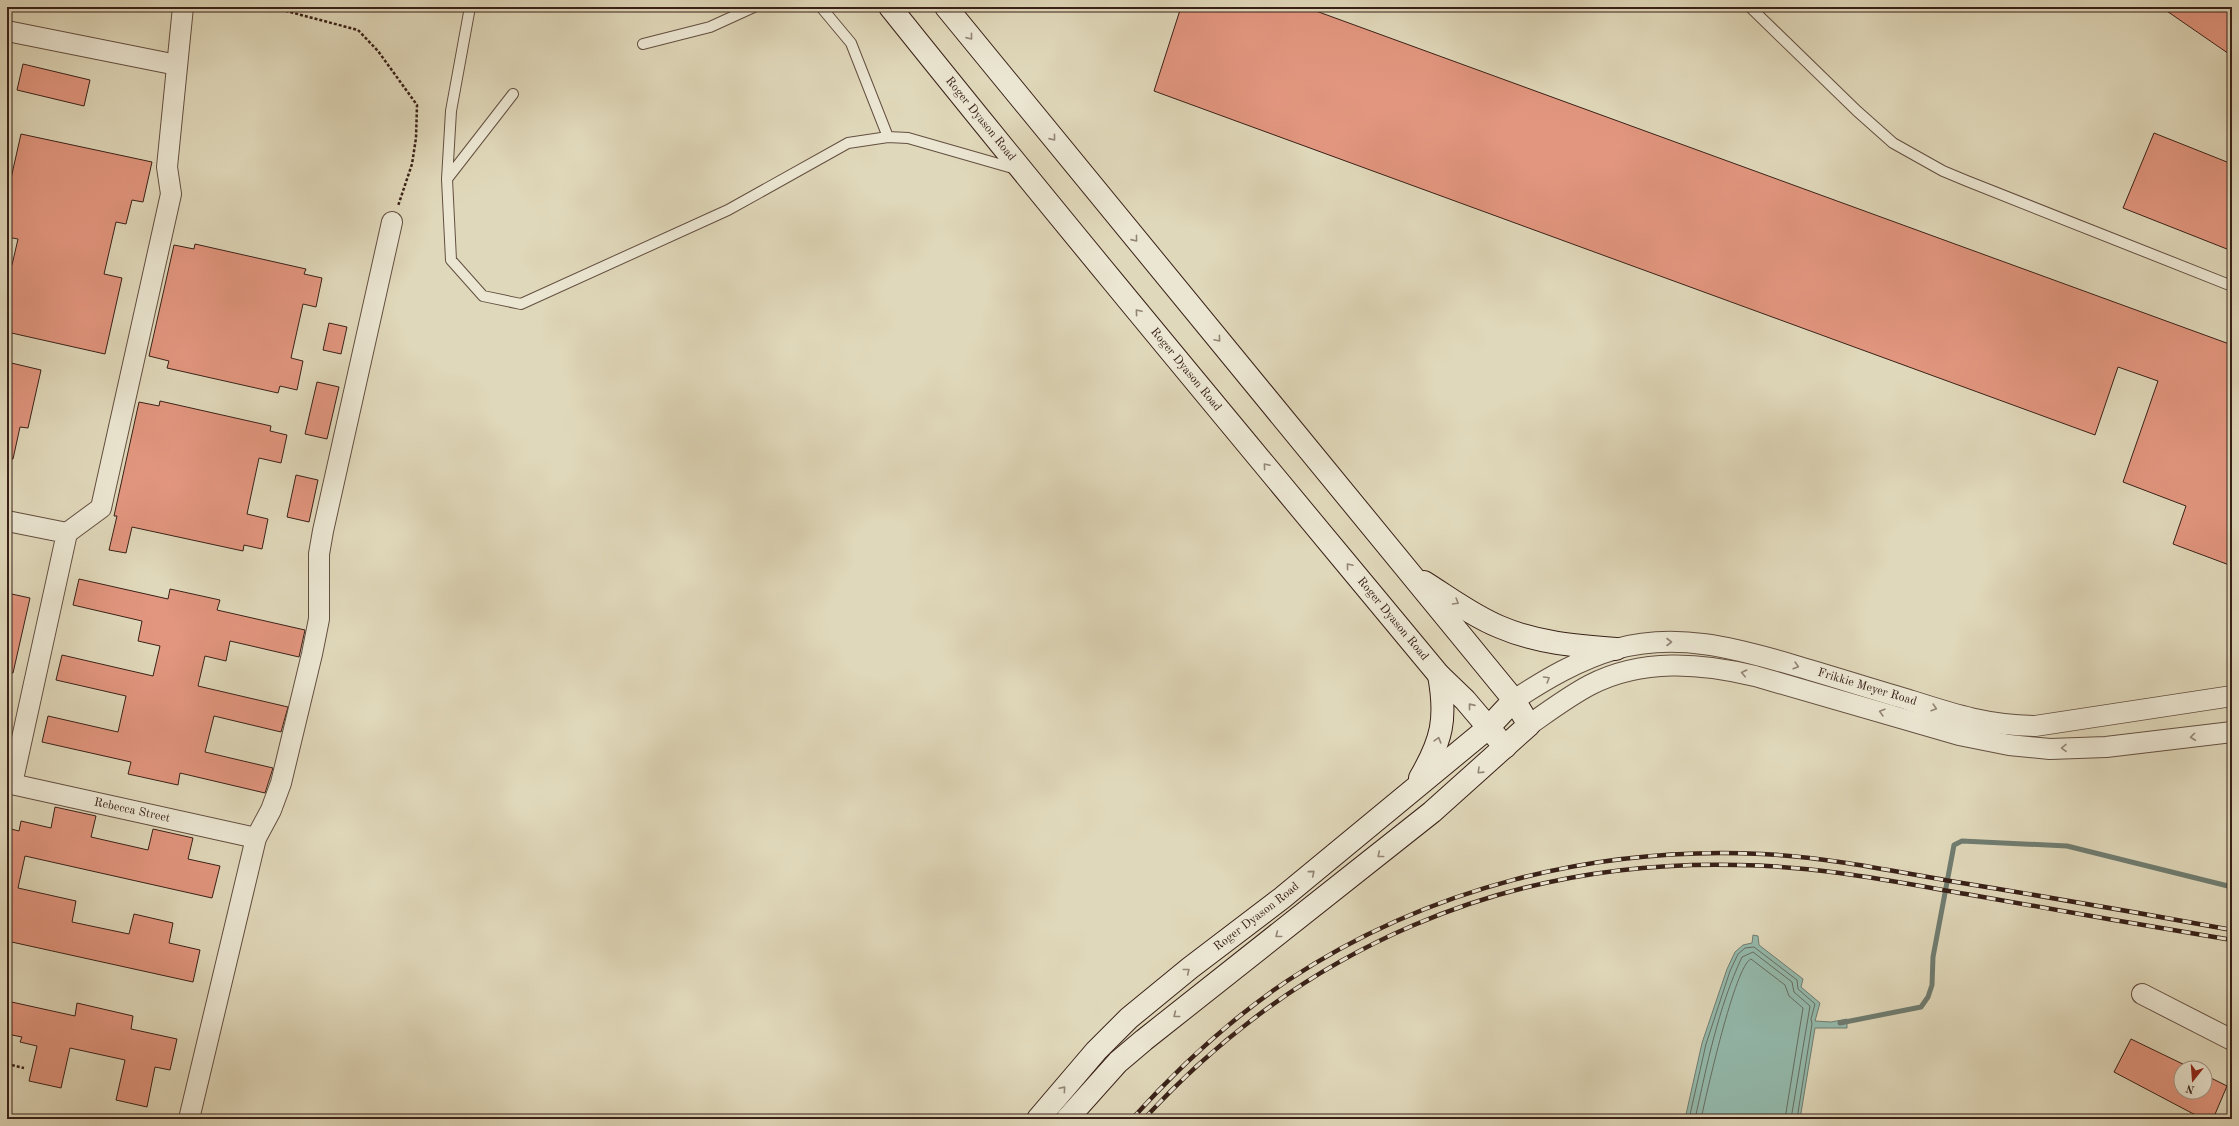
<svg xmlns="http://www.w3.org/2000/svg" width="2239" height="1126" font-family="'Old Standard TT',serif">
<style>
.water{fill:#94baad;stroke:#707d71}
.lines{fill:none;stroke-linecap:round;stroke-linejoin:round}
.shore{stroke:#666e62;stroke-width:1}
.stream{stroke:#707d71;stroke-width:5}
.building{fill:#e2967f;stroke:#392118}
.lane-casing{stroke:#634f40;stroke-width:12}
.street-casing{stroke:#634f40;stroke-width:22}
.secondary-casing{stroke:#392118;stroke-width:24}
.path{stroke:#392118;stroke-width:2.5;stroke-dasharray:3 2;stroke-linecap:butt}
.lane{stroke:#ebe6d2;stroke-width:10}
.street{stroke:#ebe6d2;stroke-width:20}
.secondary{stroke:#ebe6d2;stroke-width:22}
.rail-casing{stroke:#392118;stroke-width:4.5}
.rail{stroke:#ebe6d2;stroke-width:3;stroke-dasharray:9;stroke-linecap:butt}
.oneway{stroke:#928475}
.labels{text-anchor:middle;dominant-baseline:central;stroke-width:3.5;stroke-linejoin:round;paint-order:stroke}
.street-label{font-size:12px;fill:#392118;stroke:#ebe6d2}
</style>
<rect width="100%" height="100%" fill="#e0d8ba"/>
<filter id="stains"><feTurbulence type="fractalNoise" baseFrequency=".005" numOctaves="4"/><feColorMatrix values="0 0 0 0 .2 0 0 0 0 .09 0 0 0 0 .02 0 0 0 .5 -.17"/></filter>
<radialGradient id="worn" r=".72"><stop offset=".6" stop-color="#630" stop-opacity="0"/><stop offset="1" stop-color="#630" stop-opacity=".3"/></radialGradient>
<path class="water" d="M1753,935l5,1 1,9 44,34 -2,8 19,16 -5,18 16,1 16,-3v9h-32l-15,91h-115l17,-76 25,-74 8,-17 8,-7 9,-2z"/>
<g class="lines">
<path class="shore" d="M1689,1119l17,-75 24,-73 8,-17 7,-6 9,-1 43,33 1,9 17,15 -4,15 1,5 -15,95
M1695,1119c12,-54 23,-111 47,-162l11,-5 39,30 2,10 16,14 -19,113
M1701,1119c5,-23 34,-154 50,-160l34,26 4,11 14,12 -18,111"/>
<path class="stream" d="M1840,1023l81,-16 7,-10 4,-12 1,-28 21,-112 8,-4 105,5 165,41"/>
</g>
<path class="building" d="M1181,7h124l927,338v221l-59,-22 13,-38 -63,-24 35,-101 -40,-14 -23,68 -941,-344z
M2161,7h71v49z
M23,64l67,16 -6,26 -67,-16z
M2154,133l78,31v87l-109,-43z
M21,134l131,28 -9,40 -11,-2 -6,24 -10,-2 -12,52 18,4 -17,76 -98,-22v-68l5,1 6,-26 -11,-2v-41z
M195,244l111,25 -2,5 18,4 -6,29 -13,-3 -12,54 12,3 -6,29 -17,-4 -2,7 -111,-25 2,-7 -20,-5 25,-111 20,4z
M329,323l18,4 -6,27 -18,-4z
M7,362l34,8 -13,58 -8,-1 -7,32h-6z
M317,382l22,5 -12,52 -22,-5z
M160,401l111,25 -1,5 17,4 -6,28 -22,-5 -12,56 21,5 -6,30 -18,-4 -1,6 -111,-24 -6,26 -17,-3 8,-34h-3l25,-114 20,4z
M296,475l22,5 -9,42 -22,-5z
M79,579l89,20 2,-10 50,11 -3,10 88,20 -6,27 -69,-16 -4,20 -21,-5 -7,30 90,21 -7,25 -67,-16 -9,36 68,16 -8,25 -85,-20 -2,12 -50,-11 3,-12 -89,-20 6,-26 70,16 8,-36 -70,-16 6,-25 91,21 7,-30 -22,-5 4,-20 -69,-16z
M7,593l23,5 -17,75 -6,-1z
M55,807l41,9 -5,21 57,13 5,-21 40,9 -5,21 32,7 -8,32 -187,-42 -7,32 58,13 -4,21 57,12 5,-20 39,9 -4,20 31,7 -7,32 -186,-41v-113l12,3 2,-10 30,7z
M7,1001l68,15 2,-13 56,13 -2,13 46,10 -7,31 -15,-3 -8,40 -31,-7 9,-40 -55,-12 -9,40 -32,-7 8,-35 -17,-4 2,-5 -15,-3z
M2131,1039l60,29h-10v24h24v-17l22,11 -14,33h-10l-89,-47z"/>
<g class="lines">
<defs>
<path id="lane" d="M470,7l-19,104 -4,68 4,81 32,36 38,8 207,-94 120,-67 40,-6 20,1 108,31
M821,7l30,36 37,94
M1750,7l107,104 36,32 50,28 24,10 265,105
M643,44l67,-17 44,-20
M447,179l66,-85"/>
<g id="street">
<path d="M7,31l170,34"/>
<path d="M7,521l60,12 -55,251"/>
<path d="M67,533l34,-25 70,-314 -4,-27 16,-160"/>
<path id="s1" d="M1514,700c32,-21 64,-40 102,-51 60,-17 119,-1 177,16 38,11 75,23 113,34 47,15 79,26 129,27l197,-30"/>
<path d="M1529,725c20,-14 40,-29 61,-40 52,-27 111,-22 165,-9l204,59 50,10 41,4 56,-2 126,-15"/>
<path id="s2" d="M7,783l249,55"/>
<path d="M2142,994l90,46"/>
<path d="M189,1119l67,-281 15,-28 10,-27 31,-129 7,-35v-65l4,-23 69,-309"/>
</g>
<g id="secondary">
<path id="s3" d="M890,7c180,225 365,446 549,668l26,25 40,47"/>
<path d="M946,7l568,693 15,25 -97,87 -288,228 -26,22 -51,57"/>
<path d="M1424,582c24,15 49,34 76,45 37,16 76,19 116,22"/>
<path d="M1420,778c22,-38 27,-59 19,-103"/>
<path id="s4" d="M1038,1119l58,-68 33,-33 61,-50 92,-70 206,-170 26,-28"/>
</g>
</defs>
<use href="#lane" class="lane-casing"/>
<use href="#street" class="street-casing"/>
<use href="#secondary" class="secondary-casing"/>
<path class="path" d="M271,7l87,23 20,21 39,54 -1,33 -4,26 -14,42
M7,1064l17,4"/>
<use href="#lane" class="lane"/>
<use href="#street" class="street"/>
<use href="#secondary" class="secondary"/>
<defs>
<path id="rail" d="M1132,1119c46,-51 97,-99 155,-138 140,-93 308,-135 475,-127 65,3 130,17 194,28 92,15 184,31 276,48
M1144,1119c158,-172 362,-260 595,-254 77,1 152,16 227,29 89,16 177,31 266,46"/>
</defs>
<use href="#rail" class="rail-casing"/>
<use href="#rail" class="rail"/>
</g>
<defs><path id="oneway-chevron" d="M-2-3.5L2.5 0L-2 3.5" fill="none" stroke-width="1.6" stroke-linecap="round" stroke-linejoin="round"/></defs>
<g class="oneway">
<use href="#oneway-chevron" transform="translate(970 37) rotate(51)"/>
<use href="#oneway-chevron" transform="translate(1053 138) rotate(51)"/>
<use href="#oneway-chevron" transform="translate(1135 239) rotate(51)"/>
<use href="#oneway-chevron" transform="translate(1138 312) rotate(-130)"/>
<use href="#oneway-chevron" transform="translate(1218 339) rotate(50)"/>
<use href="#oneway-chevron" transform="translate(1266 466) rotate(-130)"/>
<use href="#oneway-chevron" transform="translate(1349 566) rotate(-130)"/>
<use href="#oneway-chevron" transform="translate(1456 602) rotate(31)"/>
<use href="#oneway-chevron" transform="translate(1669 642)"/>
<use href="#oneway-chevron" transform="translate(1796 666) rotate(16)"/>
<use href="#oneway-chevron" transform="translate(1744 673) rotate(-167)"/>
<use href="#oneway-chevron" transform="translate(1547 679) rotate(-31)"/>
<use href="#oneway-chevron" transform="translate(1471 706) rotate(-129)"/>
<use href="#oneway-chevron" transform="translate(1934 708) rotate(17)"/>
<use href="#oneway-chevron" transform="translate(1882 712) rotate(-164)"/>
<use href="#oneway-chevron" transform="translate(2193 737) rotate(173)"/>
<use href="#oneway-chevron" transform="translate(1438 740) rotate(-74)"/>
<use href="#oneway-chevron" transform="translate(2064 748) rotate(179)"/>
<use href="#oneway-chevron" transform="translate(1480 771) rotate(136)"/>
<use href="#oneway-chevron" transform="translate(1380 855) rotate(141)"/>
<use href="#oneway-chevron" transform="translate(1312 873) rotate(-40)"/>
<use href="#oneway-chevron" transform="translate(1278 935) rotate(142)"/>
<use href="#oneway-chevron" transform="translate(1187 971) rotate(-39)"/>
<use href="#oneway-chevron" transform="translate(1176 1015) rotate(142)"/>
<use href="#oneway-chevron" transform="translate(1063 1089) rotate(-49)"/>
</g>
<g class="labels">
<g class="street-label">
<text stroke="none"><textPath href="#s3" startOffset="144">Roger Dyason Road</textPath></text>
<text stroke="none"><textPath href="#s3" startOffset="468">Roger Dyason Road</textPath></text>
<text stroke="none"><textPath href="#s3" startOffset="792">Roger Dyason Road</textPath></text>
<text stroke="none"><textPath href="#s1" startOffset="372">Frikkie Meyer Road</textPath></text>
<text stroke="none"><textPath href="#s2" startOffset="128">Rebecca Street</textPath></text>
<text stroke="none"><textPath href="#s4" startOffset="299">Roger Dyason Road</textPath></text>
</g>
</g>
<rect width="2239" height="1126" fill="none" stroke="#e0d8ba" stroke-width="24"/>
<rect x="8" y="8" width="2223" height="1110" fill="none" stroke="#392118" stroke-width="2"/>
<rect x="12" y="12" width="2215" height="1102" fill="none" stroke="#392118"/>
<g transform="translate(2193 1080) rotate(197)"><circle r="19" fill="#ebe6d2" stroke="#a49788"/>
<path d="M0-3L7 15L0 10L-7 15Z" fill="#8f2418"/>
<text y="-6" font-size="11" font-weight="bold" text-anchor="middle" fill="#392118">N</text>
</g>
<rect width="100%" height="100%" filter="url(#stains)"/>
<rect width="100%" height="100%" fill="url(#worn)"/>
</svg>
